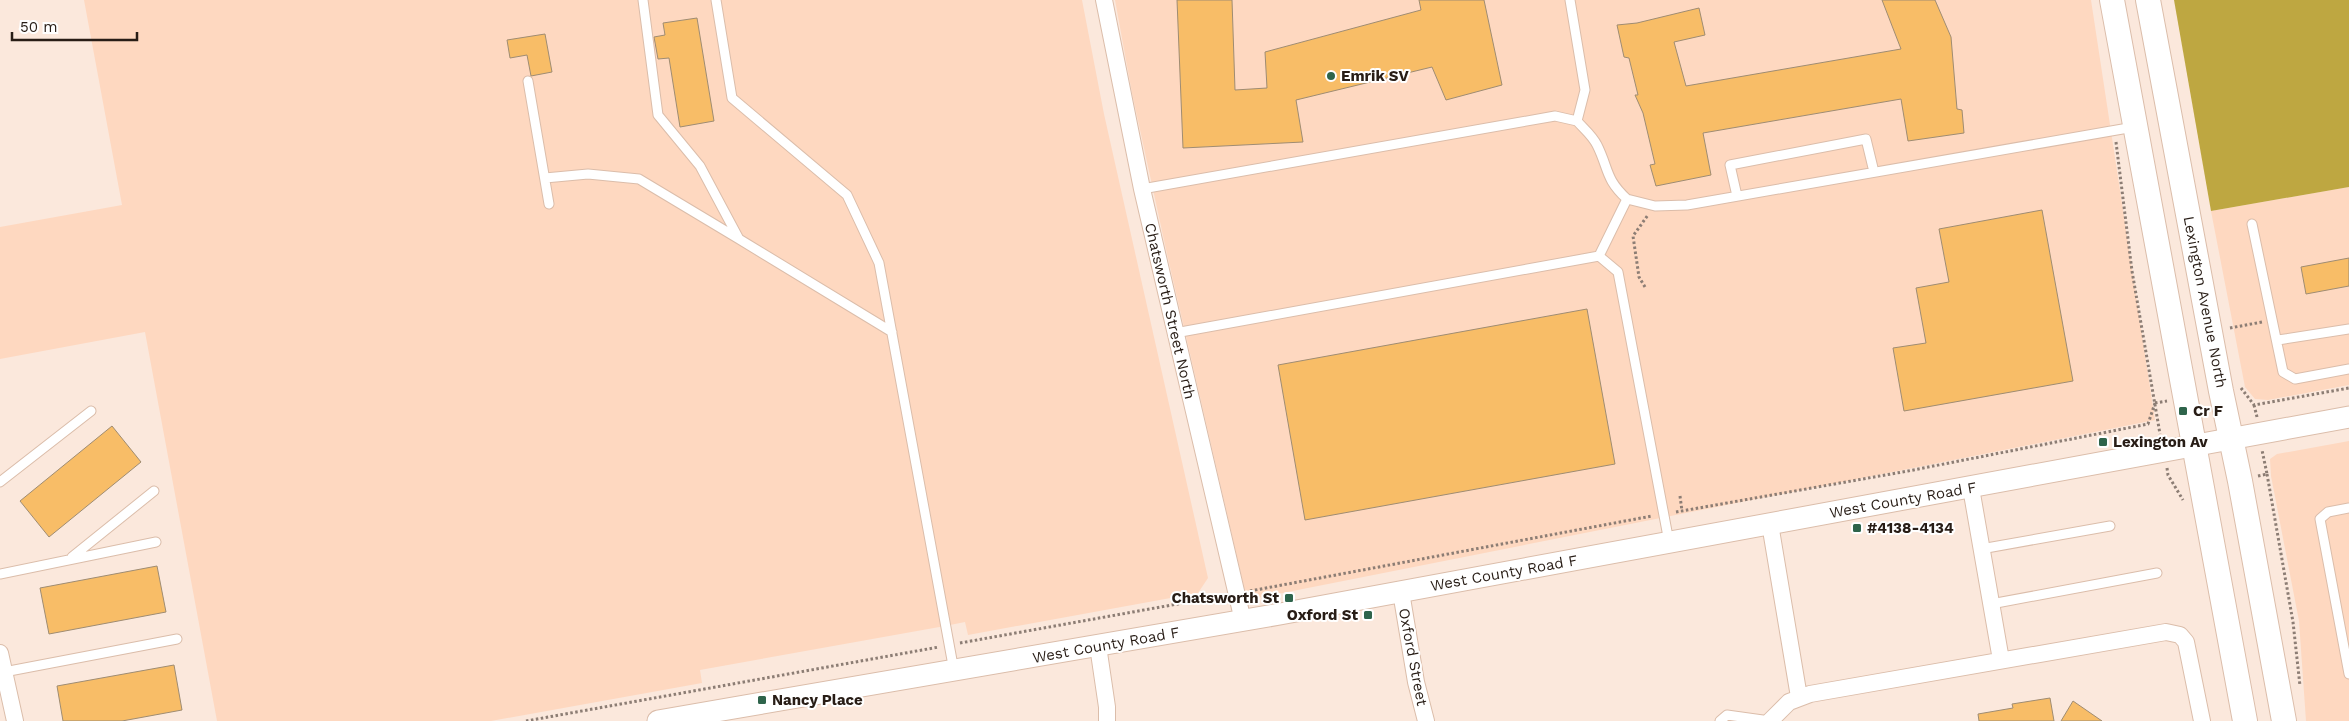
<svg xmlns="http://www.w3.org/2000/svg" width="2349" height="721" font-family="'Work Sans',sans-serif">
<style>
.built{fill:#fed8c0}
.forest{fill:#bea741}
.building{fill:#f8bd67;stroke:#9f8c72}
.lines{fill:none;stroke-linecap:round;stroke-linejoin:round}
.service-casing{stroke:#dbbdaa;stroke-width:11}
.minor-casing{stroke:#dbbdaa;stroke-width:18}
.tertiary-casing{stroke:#dbbdaa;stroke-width:23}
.secondary-casing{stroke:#dbbdaa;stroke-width:26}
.path{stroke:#8c7d74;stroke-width:3;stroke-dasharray:2.5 2.5;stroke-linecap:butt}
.service{stroke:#fff;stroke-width:9}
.minor{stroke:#fff;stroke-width:16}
.tertiary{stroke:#fff;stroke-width:21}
.secondary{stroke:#fff;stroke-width:24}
.poi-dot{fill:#2e644b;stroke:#fff;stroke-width:2}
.labels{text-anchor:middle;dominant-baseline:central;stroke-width:4;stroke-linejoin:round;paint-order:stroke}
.poi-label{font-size:15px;font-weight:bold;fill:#281d16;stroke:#fff;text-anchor:start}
.street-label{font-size:15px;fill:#281d16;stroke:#fff}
</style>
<rect width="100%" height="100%" fill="#fbe8dc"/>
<path class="built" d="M84,0h998l22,114 104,464 -10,15 -230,42 -3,-13 -20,4 -245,44 2,13 -211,38h-274l-72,-389 -145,27v-132l122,-22z
M1115,0h976l64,420 -908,180 -80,-346 -35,-161z
M2349,187v198l-81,15 -13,-1 -10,-12 -34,-176z
M2349,441v280h-43l-7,-100 -28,-145 -1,-17 7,-5z"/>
<path class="forest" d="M2174,0h175v187l-138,24z"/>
<path class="building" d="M1177,0h55l3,90 32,-2 -2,-36 156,-42 -2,-10h65l18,85 -56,15 -14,-33 -136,33 7,42 -120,6z
M1882,0h53l16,37 6,72 5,1 2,23 -56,8 -7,-42 -198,34 8,42 -55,11 -6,-21 5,-1 -12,-51 -8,-18h3l-9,-37 -5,-1 -7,-32 20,-2 62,-15 6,27 -31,7 12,44 215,-37z
M697,18l17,103 -34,6 -11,-69 -11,1 -4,-22 11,-2 -2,-12z
M545,34l7,38 -21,4 -4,-21 -17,3 -3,-18z
M2042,210l31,171 -169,30 -11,-63 33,-5 -10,-55 33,-6 -10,-53z
M2349,258v28l-43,8 -5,-27z
M1587,309l28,155 -310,56 -27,-155z
M112,426l29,36 -92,75 -29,-36z
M157,566l9,46 -117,22 -9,-46z
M174,665l8,45 -60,11h-59l-6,-35z
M2050,698l4,23h-75l-1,-7 35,-6 -1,-4z
M2073,701l29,20h-41z"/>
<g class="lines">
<defs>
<path id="service" d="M643,0l15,115 42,51 39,73 153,93
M716,0l16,98 115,97 32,68 75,408
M528,81l21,123
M545,178l43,-4 51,5 100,60
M1142,189l413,-73 22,5
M1737,196l-7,-31 136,-26 8,33
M1627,199l28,7 32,-1 447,-78
M2252,224l31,148 12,7 54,-10
M1599,256l19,16 51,270
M1175,333l424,-77 28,-57c-22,-20 -18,-30 -30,-54 -5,-10 -13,-16 -20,-24l8,-31 -15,-90
M2278,340l71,-11
M0,482l91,-71
M2349,508l-21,4 -8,7 29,155
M1981,549l129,-23
M72,557l82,-66
M0,574l156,-32
M1991,604l166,-31
M4,672l173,-33
M1720,721l7,-6 43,6"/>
<path id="minor" d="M1104,0l38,189 101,432
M1971,488l30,172
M1770,524l29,173
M1401,592l15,90 10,39
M1098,646l9,61v14
M0,653l15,68
M1770,721l19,-19 21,-8 356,-62 14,3 6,7 16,79"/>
<path id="tertiary" d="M658,721l622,-107 1069,-197"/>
<path id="secondary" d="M2112,0l133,721
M2148,0l73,391 19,90 44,240"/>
</defs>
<use href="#service" class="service-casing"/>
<use href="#minor" class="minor-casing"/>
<use href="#tertiary" class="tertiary-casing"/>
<use href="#secondary" class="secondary-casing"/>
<path class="path" d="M2116,142l16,129 28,163
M1645,287l-6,-10 -6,-41 15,-21
M2230,328l32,-6
M2241,388l13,17 95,-17
M2155,403l12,-2
M2254,405l3,12
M2167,468l1,7 15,25
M2267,474l26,148 7,64
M2258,476l9,-2 -5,-24
M1680,496l2,15
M1676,512l232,-41 240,-47 7,-21
M1250,591l402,-75
M960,643l262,-47
M526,721l413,-74"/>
<use href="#service" class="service"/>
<use href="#minor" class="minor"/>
<use href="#tertiary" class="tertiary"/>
<use href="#secondary" class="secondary"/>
</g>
<g class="poi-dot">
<circle cx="1331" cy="76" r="5"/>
<rect x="2178" y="406" width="10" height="10" rx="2.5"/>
<rect x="2098" y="437" width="10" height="10" rx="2.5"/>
<rect x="1852" y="523" width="10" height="10" rx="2.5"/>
<rect x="1284" y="593" width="10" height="10" rx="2.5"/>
<rect x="1363" y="610" width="10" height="10" rx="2.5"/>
<rect x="757" y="695" width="10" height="10" rx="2.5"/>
</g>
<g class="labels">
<g class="poi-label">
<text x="1341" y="76">Emrik SV</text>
<text x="2193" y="411">Cr F</text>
<text x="2113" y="442">Lexington Av</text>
<text x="1867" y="528">#4138-4134</text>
<text x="1279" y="598" text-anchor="end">Chatsworth St</text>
<text x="1358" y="615" text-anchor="end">Oxford St</text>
<text x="772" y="700">Nancy Place</text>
</g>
<g class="street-label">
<text transform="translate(2205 302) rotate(79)">Lexington Avenue North</text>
<text transform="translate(1170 311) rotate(77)">Chatsworth Street North</text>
<text transform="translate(1903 500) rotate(-10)">West County Road F</text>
<text transform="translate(1504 573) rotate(-10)">West County Road F</text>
<text transform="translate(1106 645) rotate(-10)">West County Road F</text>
<text transform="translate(1413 657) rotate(79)">Oxford Street</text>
</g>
</g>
<path d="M12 32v8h125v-8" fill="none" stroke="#281d16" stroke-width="2.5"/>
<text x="20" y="32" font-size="15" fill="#281d16" stroke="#ffffff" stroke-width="4" paint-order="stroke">50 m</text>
</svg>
